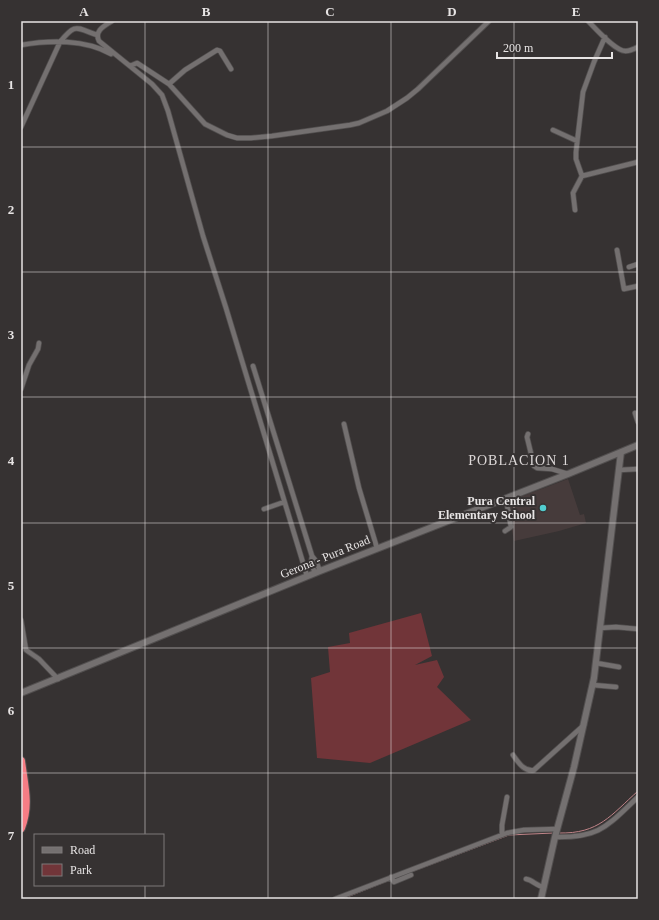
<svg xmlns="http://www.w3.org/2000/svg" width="659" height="920" font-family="Georgia,serif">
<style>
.built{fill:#463b3b}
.green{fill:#713539}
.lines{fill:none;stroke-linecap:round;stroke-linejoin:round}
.stream{stroke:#c08488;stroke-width:1}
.street-casing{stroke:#524f4f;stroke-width:6}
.secondary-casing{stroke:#524f4f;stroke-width:8}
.highway-casing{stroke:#524f4f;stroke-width:10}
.street{stroke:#747070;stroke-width:4.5}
.secondary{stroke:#747070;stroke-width:6}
.highway{stroke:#f67d85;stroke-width:8}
.grid{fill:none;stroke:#e7e4e4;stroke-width:1;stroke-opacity:0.55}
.poi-dot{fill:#52cdcf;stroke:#363232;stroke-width:1.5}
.labels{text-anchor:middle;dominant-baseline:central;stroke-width:4;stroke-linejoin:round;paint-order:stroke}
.poi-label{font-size:12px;font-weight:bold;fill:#e7e4e4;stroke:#363232;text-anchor:end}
.street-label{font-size:12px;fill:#e7e4e4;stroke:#363232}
.quarter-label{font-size:14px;letter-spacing:1px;fill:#ddd8d8;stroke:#363232}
.neatline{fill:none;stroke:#e7e4e4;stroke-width:1.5}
.grid-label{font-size:13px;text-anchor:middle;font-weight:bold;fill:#e7e4e4}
</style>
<rect width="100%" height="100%" fill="#363232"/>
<path class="built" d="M568,479l12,36 4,-1 2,9 -27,8 -45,10 -7,-39z"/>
<path class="green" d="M421,613l11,43 -17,9 22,-5 7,17 -7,10 34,33 -101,43 -53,-5 -6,-80 19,-6 -2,-25 22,-4 -1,-10z"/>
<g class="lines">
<path class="stream" d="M559,833c40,1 52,-18 79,-42
M395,878l114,-43 45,-2
M342,899l48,-19"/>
<defs>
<path id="street" d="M112,21c-8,5 -18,10 -13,20l53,43 10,11 6,16 35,125 23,72 81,268
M588,21c7,7 28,31 38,30 4,0 8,-2 12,-4
M21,45c28,-5 64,-6 90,9
M130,66l7,-3 32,21 36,40 22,11 10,3h14l21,-2 78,-11 9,-2 28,-12 20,-13 11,-9 71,-68
M169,84l16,-14 32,-20 3,1 11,18
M21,127l39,-85c16,-20 16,-14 37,-7
M553,130l24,11
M582,176l56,-14
M575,210l-2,-17 9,-17 -6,-17v-7l7,-60 11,-30 11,-25
M617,250l7,39 14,-3
M629,267l9,-3
M253,366l59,190 4,5 4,10
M21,389l8,-24 9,-16 1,-6
M635,413l3,9
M344,424l15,64 18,60
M528,434l-1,3 7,29 3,2 15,1 16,5
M619,470l19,-1
M264,509l20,-7
M505,531l6,-4 -5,-28
M312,556l-1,7 4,10
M21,620l5,30 13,9 19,20
M600,628l16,-1 22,2
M596,663l23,4
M593,685l23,2
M513,755c5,7 11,17 21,15l50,-45
M502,835v-10l5,-28
M555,837c45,1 52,-11 83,-40
M391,877l3,5 17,-7
M526,879c7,1 10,7 18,8
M335,899l172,-66 17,-3 33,-1"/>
<path id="secondary" d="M21,693l299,-122 248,-97 70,-29
M541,899l14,-62 19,-70 20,-89 27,-226"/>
<path id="highway" d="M21,761c3,24 9,44 0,67"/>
</defs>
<use href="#street" class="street-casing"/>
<use href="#secondary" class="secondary-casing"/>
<use href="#highway" class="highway-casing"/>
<use href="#street" class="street"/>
<use href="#secondary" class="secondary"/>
<use href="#highway" class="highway"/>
</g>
<path class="grid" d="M145,21v814M268,21v878M391,21v878M514,21v878M21,147h617M21,272h617M21,397h617M21,523h617M21,648h617M21,773h617M145,885v14"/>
<circle class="poi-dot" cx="543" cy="508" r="4"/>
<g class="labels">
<g class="poi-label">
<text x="535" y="501">Pura Central<tspan x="535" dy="14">Elementary School</tspan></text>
</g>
<g class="street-label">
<text transform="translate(325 557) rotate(-22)">Gerona - Pura Road</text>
</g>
<g class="quarter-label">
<text x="519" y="460">POBLACION 1</text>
</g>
</g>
<rect width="659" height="920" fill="none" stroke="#363232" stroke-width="44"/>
<rect x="34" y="834" width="130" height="52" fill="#363232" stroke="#7d7979"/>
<rect x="42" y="847" width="20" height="6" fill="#747070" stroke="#7d7979"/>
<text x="70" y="854" font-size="12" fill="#e7e4e4">Road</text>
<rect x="42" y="864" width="20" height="12" fill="#713539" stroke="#7d7979"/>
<text x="70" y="874" font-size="12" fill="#e7e4e4">Park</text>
<path d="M497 52v6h115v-6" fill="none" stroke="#e7e4e4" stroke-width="2"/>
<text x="503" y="52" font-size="12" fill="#e7e4e4" stroke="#363232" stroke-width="3" paint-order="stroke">200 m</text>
<rect x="22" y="22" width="615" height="876" class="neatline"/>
<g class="grid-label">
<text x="84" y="16">A</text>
<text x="206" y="16">B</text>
<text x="330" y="16">C</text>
<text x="452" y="16">D</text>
<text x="576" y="16">E</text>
<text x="11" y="89">1</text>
<text x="11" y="214">2</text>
<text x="11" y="339">3</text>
<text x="11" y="465">4</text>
<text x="11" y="590">5</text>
<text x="11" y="715">6</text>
<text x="11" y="840">7</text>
</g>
</svg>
